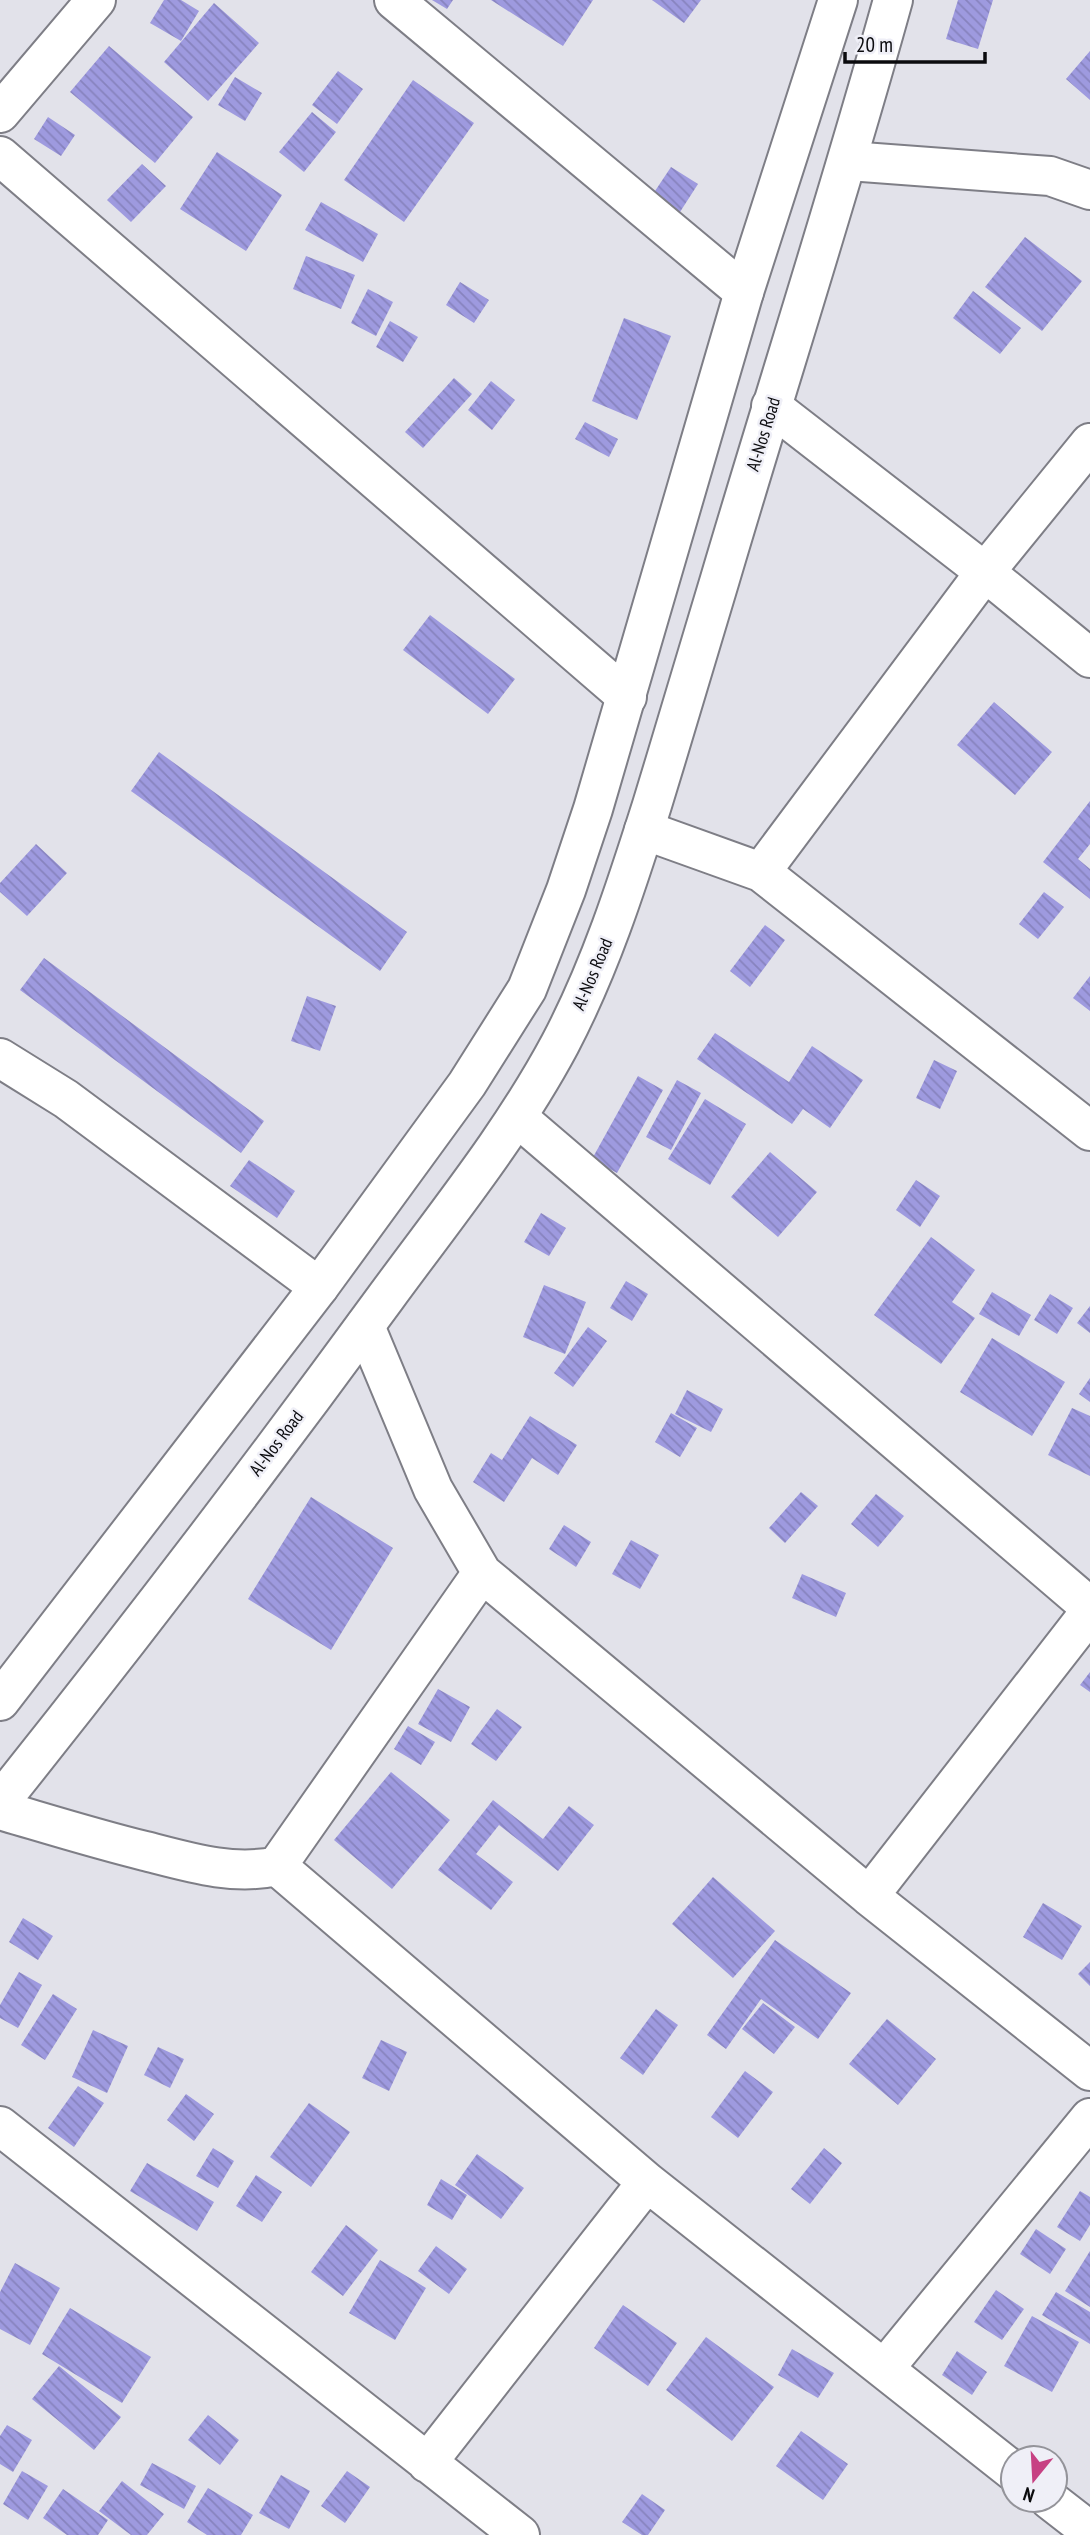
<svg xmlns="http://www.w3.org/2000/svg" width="1090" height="2535" font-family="'PT Sans Narrow',sans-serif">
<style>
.building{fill:url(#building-back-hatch)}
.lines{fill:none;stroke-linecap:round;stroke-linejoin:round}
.minor-casing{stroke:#7e7e86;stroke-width:42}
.secondary-casing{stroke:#7e7e86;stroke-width:42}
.minor{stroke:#fff;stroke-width:38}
.secondary{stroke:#fff;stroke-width:38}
.labels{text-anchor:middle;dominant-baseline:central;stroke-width:5;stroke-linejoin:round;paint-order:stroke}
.street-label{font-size:18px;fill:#0b0b0e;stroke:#efeff7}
</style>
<defs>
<pattern id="building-back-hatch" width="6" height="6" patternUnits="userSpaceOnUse" patternTransform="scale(1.75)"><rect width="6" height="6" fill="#9e9adf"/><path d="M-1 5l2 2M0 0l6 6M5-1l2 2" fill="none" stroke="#8783be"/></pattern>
</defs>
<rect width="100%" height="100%" fill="#e2e2ea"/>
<path class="building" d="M164,0h17l18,11 -18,30 -31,-18z
M432,0h21l-6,9z
M491,0h102l-30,46z
M652,0h49l-17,23z
M958,0h35l-15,49 -32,-10z
M214,3l45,40 -51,58 -44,-39z
M109,46l84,71 -38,46 -85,-71z
M1090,51v49l-24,-21z
M338,71l25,18 -26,35 -25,-19z
M235,77l27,16 -17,28 -27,-16z
M413,80l61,43 -70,99 -60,-42z
M312,112l24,20 -32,40 -25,-20z
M48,117l27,18 -14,21 -27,-17z
M217,152l65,43 -36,56 -66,-42z
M142,164l24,22 -35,36 -24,-22z
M671,167l27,17 -18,28 -27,-18z
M321,202l57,32 -15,28 -58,-32z
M1025,237l57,44 -40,50 -57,-44z
M306,256l49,19 -14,34 -48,-20z
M460,282l29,18 -15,23 -28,-18z
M368,289l25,13 -17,34 -25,-13z
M973,291l48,37 -21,26 -47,-36z
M624,318l47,18 -34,84 -45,-19z
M390,321l28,16 -15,25 -27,-15z
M454,378l18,16 -49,54 -18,-16z
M491,381l24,19 -23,30 -24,-20z
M585,422l33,17 -9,18 -34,-18z
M430,615l85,64 -27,35 -85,-64z
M994,702l58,50 -37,43 -58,-50z
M159,752l248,180 -27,39 -249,-180z
M1090,801v43l-12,15 12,10v30l-47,-37z
M36,844l31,29 -40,43 -27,-24v-9z
M1044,892l20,15 -26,32 -19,-15z
M765,925l20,15 -35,47 -20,-16z
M44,958l220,163 -23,32 -221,-163z
M1090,976v35l-17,-13z
M307,996l29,10 -16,45 -29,-10z
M715,1033l74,49 23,-36 51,34 -33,48 -27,-19 -11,15 -95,-65z
M934,1060l23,11 -17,38 -24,-11z
M638,1076l25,14 -46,83 -25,-14z
M677,1080l24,13 -30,57 -25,-13z
M705,1099l41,25 -36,61 -42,-26z
M770,1152l47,40 -39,45 -47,-40z
M249,1160l46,31 -18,27 -47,-32z
M916,1180l24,16 -20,31 -24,-17z
M541,1213l25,15 -17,28 -25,-14z
M931,1237l44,33 -23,32 23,16 -34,46 -67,-49z
M626,1281l22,13 -16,27 -22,-13z
M544,1285l42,17 -21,52 -42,-17z
M992,1292l39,23 -12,21 -40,-22z
M1050,1294l23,14 -16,26 -23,-14z
M1090,1306v27l-13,-10z
M588,1327l19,14 -34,46 -19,-14z
M992,1338l73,44 -33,54 -72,-44z
M1090,1378v24l-11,-8z
M687,1390l36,19 -12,23 -36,-18z
M1072,1408l18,8v60l-42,-21z
M671,1413l26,15 -17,29 -25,-15z
M530,1416l47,29 -19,30 -26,-17 -28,44 -31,-20 18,-29 11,7z
M801,1492l17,14 -33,37 -16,-15z
M876,1494l28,22 -26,31 -27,-23z
M311,1497l82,51 -62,102 -83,-51z
M564,1525l27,17 -15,25 -27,-18z
M631,1540l28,15 -19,34 -28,-15z
M802,1574l44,19 -10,24 -44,-19z
M1090,1672v20l-10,-7z
M438,1689l32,18 -19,35 -33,-18z
M497,1709l25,18 -26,34 -25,-17z
M408,1726l27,16 -14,23 -27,-16z
M391,1772l59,48 -58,69 -58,-49z
M493,1800l50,39 26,-33 25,19 -36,46 -59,-46 -23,29 37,28 -22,28 -53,-40z
M713,1877l62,54 -42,47 -61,-54z
M1043,1903l39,23 -20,34 -39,-23z
M23,1918l30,18 -15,24 -29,-18z
M775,1940l76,53 -33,46 -57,-40 -35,50 -19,-14z
M1090,1962v24l-12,-12z
M19,1972l23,13 -24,43 -18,-10v-13z
M53,1994l24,15 -32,51 -24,-15z
M763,2003l32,24 -21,27 -32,-25z
M656,2009l22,16 -35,50 -23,-17z
M887,2019l49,40 -38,46 -49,-41z
M93,2030l35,16 -21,47 -35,-16z
M381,2040l26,12 -18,39 -27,-13z
M158,2047l26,12 -14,29 -26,-13z
M745,2071l28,21 -35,46 -27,-21z
M78,2086l26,17 -30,44 -26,-19z
M186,2094l28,20 -20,27 -27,-21z
M309,2103l41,29 -39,55 -41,-30z
M213,2148l21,13 -16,27 -22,-12z
M824,2148l18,15 -32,41 -19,-15z
M477,2154l47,34 -23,31 -46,-34z
M147,2163l67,39 -17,29 -67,-40z
M256,2175l26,17 -20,30 -26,-16z
M441,2179l26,16 -15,25 -25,-15z
M1080,2191l10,6v28l-10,16 -23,-14z
M346,2225l32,25 -35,46 -32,-24z
M1036,2229l30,20 -16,25 -30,-20z
M436,2246l31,23 -18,25 -31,-23z
M1090,2251v56l-25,-16z
M380,2260l46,28 -31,52 -46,-27z
M15,2263l45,25 -30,57 -30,-16v-37z
M996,2290l28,19 -22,31 -28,-18z
M1056,2292l34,20v32l-48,-29z
M623,2305l54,38 -29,43 -54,-38z
M70,2308l81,49 -29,46 -80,-49z
M1032,2316l47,26 -27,50 -48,-26z
M706,2337l68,50 -42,54 -66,-51z
M792,2349l42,24 -16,25 -40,-23z
M957,2351l30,21 -15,23 -30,-20z
M59,2366l62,51 -27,33 -62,-51z
M208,2415l31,25 -19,25 -32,-25z
M7,2425l25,15 -19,32 -13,-8v-28z
M801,2431l47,33 -25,36 -47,-34z
M152,2463l44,23 -12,23 -44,-24z
M22,2471l26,15 -20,34 -25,-16z
M347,2471l23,16 -25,36 -24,-17z
M281,2475l29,16 -21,38 -30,-16z
M122,2481l42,33 -17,21h-16l-32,-24z
M208,2488l45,27 -12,20h-34l-20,-13z
M63,2489l45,31 -10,15h-31l-24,-17z
M642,2494l23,16 -17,25h-6l-20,-13z"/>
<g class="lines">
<defs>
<path id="minor" d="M394,0l350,292
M0,113l96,-113
M0,156l627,541
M849,161l201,15 40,14
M771,406l214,166 105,86
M644,830l117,42 329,259
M761,872l224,-300 105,-129
M0,1058l66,41 253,188
M517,1117l573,490
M482,1573l387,323 221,175
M0,1810c48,14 96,29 145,41 43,11 88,25 132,15l205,-293 -49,-84 -68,-163
M277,1866l370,316 366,289
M869,1896l221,-284
M0,2126l520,409
M884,2369l206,-251
M427,2463l220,-281
M1050,2500l40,31"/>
<path id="secondary" d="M0,1701l319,-414 148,-203 60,-95 39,-99 27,-81 151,-517 94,-292
M0,1802c132,-165 261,-334 386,-505 60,-82 126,-163 174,-253 40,-76 66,-157 92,-239 23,-75 45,-150 68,-226 57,-193 119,-384 173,-579"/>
</defs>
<use href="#minor" class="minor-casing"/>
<use href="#secondary" class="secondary-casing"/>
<use href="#minor" class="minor"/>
<use href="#secondary" class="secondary"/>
</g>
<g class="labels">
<g class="street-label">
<text transform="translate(763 434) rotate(-73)">Al-Nos Road</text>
<text transform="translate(592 974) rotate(-67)">Al-Nos Road</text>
<text transform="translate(276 1443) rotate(-53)">Al-Nos Road</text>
</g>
</g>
<g transform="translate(1034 2479) rotate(198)"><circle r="33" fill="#efeff7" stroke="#94949a" stroke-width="2"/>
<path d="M0-5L12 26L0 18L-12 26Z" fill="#c74183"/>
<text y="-10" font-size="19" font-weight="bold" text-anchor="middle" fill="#0b0b0e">N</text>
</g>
<path d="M845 52v10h140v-10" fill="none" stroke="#0b0b0e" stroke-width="3.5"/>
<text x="856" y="52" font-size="21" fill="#0b0b0e" stroke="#efeff7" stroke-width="5" paint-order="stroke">20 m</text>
</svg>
